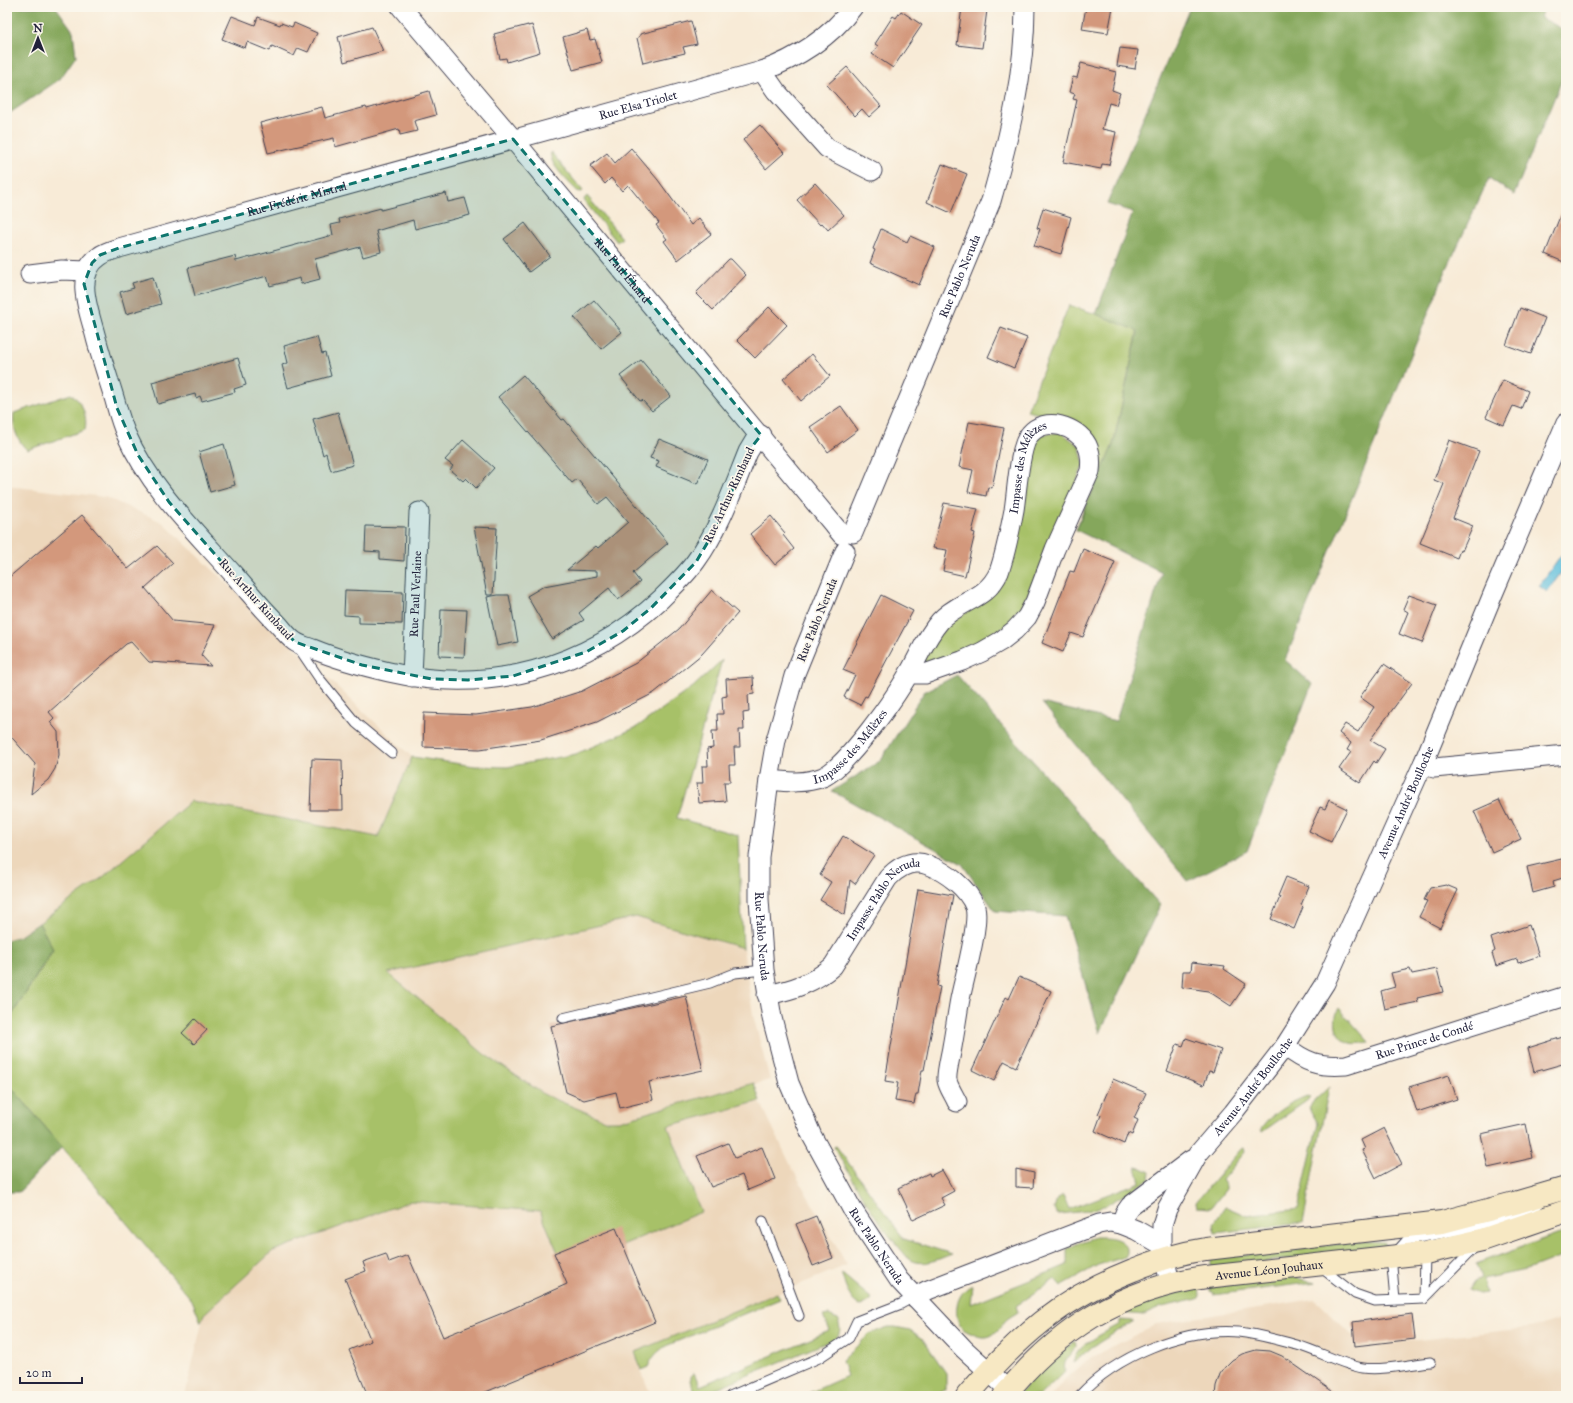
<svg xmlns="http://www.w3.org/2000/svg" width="1573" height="1403" font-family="'IM FELL Great Primer',serif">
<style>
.built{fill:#edd7bb}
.green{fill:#a7c167;stroke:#647251}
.forest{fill:#85a75c;stroke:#54644c}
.water{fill:#5dbedc;stroke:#40708c}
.building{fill:#d3987b}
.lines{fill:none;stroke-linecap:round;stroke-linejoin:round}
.service-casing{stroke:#424052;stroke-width:11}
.minor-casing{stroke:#424052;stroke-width:21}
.secondary-casing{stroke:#424052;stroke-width:24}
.service{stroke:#fff;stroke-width:9}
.minor{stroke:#fff;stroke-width:19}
.secondary{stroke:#f7e8c3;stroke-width:22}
.marked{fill:#0f766e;fill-opacity:0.2;stroke:#0f766e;stroke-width:3;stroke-dasharray:8 5;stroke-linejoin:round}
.labels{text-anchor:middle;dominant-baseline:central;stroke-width:3.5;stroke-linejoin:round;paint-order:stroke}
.street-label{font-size:12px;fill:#22223b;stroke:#fbf7ec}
</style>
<rect width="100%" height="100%" fill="#fbf7ec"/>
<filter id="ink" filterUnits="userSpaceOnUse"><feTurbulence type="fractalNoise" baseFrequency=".025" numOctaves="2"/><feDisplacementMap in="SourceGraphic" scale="8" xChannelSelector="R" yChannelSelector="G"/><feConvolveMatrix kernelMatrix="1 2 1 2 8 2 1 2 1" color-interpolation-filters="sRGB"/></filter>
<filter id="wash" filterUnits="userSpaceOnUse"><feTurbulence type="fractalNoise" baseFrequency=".012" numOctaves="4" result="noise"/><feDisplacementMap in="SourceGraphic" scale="16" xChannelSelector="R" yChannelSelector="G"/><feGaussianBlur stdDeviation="0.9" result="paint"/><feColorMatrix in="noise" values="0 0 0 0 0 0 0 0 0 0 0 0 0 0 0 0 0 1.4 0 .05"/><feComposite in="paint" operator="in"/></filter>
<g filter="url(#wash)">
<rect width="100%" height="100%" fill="#f8ebd7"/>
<path class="built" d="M7,486l98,11 57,25 250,235 -34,80 -187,-36 -88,76 -83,59 -13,4z
M636,917l107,31 10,67 17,65 -92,24 -59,17h-12l-62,-26 -61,-41 -96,-81z
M760,1101l32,67 55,97 -213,87 17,44h-466l19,-82 69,-63 138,-50 129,10 25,58 136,-57 -33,-86z
M1315,1299l48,47 174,-19 29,-10v79h-515l13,-16 27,-22 65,-34z"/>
<path class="green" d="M551,152l32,39 -2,1 -4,-1c-7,-8 -29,-27 -26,-39z
M587,196l35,42 -5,4 -32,-40 -1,-3z
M1069,305l27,9 42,16 -25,115 -37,85 20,-56 -31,-54 -38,-9z
M71,394c11,8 17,22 14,36l-58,20c-10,-9 -15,-24 -13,-37z
M1061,432l18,14 5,18 -59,141 -6,10 -33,27 -62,24v-11l18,-27 44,-29 47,-156 7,-8z
M722,660l-45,158 61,17 5,113 -107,-31 -248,56 96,81 61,41 62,26h12l59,-17 76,-21 6,18 -92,25 33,86 -136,57 -25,-58 -129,-10 -138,50 -69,63 -3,8 -9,-22 -185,-218v-59l46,-73 -14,-27 64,-46 88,-76 187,36 34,-80 63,9 32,1 69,-13 61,-27 56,-40z
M1339,1008l30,34c-6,1 -16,3 -22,0 -13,-7 -14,-23 -8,-34z
M1329,1087l-26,136 -88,10 -1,-10 11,-16 4,1 18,8 51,-7 20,-86 -10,-16z
M1307,1096l3,2 -5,4 -43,30 -1,-3c10,-15 29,-27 46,-33z
M836,1146l68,93 48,15c-14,5 -32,15 -45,3l-24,-29 -22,-34 -27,-47z
M1244,1148l1,4 -23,28 4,6v3l-15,19 -14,-1 -1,-5 45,-53z
M1136,1167l6,1 8,4 -1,8 -42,25 -20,6 -27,3h-3l-3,-5 3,-11 6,-3 6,14 71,-27z
M1566,1231v24l-36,14 -47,10 3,14 -7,1 -11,-4 6,-9 7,-3 -5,-14z
M1095,1237c12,0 25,-1 32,11v5l-2,4 -27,8 -37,21 -6,-7 -39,27 2,6c-4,3 -9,5 -13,9 -4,5 -9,13 -15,15 -5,2 -11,1 -15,-1 -4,-2 -11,-4 -14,-8 -9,-14 -4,-36 12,-42l-2,19 96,-39v-16l13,-7z
M1364,1241l21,1v6l-174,20v-10z
M841,1273l31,26c-19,19 -26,-13 -31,-26z
M1291,1277l25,5 -103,13 -3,-4v-4z
M1199,1287l1,9 -2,3 -36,8 -18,8 -23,-2 24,-13z
M777,1293l3,6 -114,47c-9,6 -14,11 -18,21l-7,3 -6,-18z
M829,1315l8,4c4,7 4,15 -2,20l-130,54h-7l-3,-1 -5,-11 2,-7 2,-1 6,13 129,-55 -6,-15z
M1120,1320l14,1 -42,26 -19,16c1,-17 33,-31 47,-39z
M888,1327h7l15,3 12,8 24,35v16l-10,7h-134l45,-20 -5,-15 27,-27z
M1075,1341l1,6c-6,7 -14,15 -11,24l-26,25h-22l31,-35z"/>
<path class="forest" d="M7,7h49l17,24 3,25 -16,23 -53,36z
M1190,7h355l-5,10 26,14v39l-52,125 -25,-17 -44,95 -160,387 27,24 -65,167 -59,30 -146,-178 74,18 46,-149 -86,-42 37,-85 25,-114 -42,-17 37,-102 -26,-8z
M957,675l203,230 -60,128 -35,-117 -70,-5 -33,-47 -130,-73 48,-30 44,-69z
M39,923l14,26 -46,74v-83l13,-4z
M7,1082l55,65 -43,45h-12z"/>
<path class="water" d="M1561,555l5,3v8l-19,26 -8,-6z"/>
<g id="blocks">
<path class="building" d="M962,7l25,3 -5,38 -25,-3z
M1086,7h27l-5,26 -26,-4z
M901,11l21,14 -29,43 -21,-14 6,-8 -3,-2 18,-28 3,2z
M232,16l23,9 3,-8 22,8 1,-2 11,4 2,-4 23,10 -9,19 -10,-4 -4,8 -22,-10 -3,5 -22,-9 -2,6 -23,-9z
M691,21l6,23 -14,3 2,6 -42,10 -6,-25 3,-2v-2z
M528,25v1l4,-1 8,27 -33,10 -1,-4 -6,1 -6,-25z
M372,27l11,24 -39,11 -6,-25z
M587,30l3,10 5,-1 7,23 -29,8 -10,-33z
M1120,48l18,2 -3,19 -18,-3z
M1081,63l35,9 -4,18 8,3 -4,12 -7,-2 -7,26 14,3 -7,33 -7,-1 -1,5 -38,-7 14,-62 -4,-1 2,-5 -6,-2 4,-15 4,1z
M847,67l34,39 -12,11 -7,-8 -7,7 -28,-31z
M429,91l7,24 -22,6 3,10 -17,4 -1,-6 -64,18 -1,-9 -66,15 -8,-30 62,-16 3,11 41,-11 1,2z
M760,125l24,28 -18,16 -23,-29z
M631,148l27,32 33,45 8,-7 12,16 -33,26 -14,-19 3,-2 -11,-14 3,-2 -31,-38 -6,6 -11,-13 -6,6 -15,-18 17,-13 8,10z
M942,164l25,10 -16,39 -24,-11z
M815,183l29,32 -16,15 -6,-7 -2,2 -23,-25z
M446,193l2,9 17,-4 5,17 -55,14 -2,-9 -37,11 5,21 -18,5 -3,-10 -45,12 5,20 -19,5 -1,-6 -30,8 -3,-10 -72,20 -7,-28 47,-12 1,5 97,-26 -2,-10 9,-2 -1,-4 42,-11v2z
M1565,204h1v59l-21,-9z
M1043,208l28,9 -10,37 -27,-8 6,-17 -3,-1z
M525,223l25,33 -21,16 -25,-33z
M881,229l26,13 3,-6 25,11 -16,38 -49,-22 5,-13 -2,-1z
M729,259h2l15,16 -33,35 -17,-17z
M153,277l8,27 -35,10 -6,-22 14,-4 -2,-5z
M594,300l28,32 -21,17 -27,-32z
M769,307l18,18 -32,33 -18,-18z
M1520,308l25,10 -14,36 -25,-9z
M1001,328l26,10 -13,30 -26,-11z
M317,337l5,17 3,-1 6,23 -43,12 -6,-23 6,-2 -4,-17z
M812,354l18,22 -29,25 -18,-22z
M238,358l8,27 -12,4 1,3 -33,9 -2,-5 -4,2 -1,-4 -37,10 -6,-22z
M641,360l30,36 -19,15 -10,-11 -2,1 -20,-25z
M523,375l39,45 2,-1 104,124 -35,30 7,9 -22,18 -9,-12 -30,25 5,7 -32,19 -25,-43 17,-10 53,-10v-5l-30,-1 29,-24 2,2 30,-26 -21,-25 -9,7 -21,-25 -5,4 -74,-86z
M1503,380l25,11 -7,18 -8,-3 -9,19 -18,-8z
M841,406l17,24 -30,22 -18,-25z
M338,412l15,53 -22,6 -5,-18 -3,2 -10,-36z
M969,422l35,6 -12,60 -4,-1 -2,9 -18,-4 5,-22 -14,-3z
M659,439l49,20 -11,25 -41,-17 3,-6 -9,-3z
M463,440l31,28 -18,20 -10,-10 -3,3 -13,-11 3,-4 -8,-6z
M1449,440l30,11 -26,67 20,8 -11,25 -2,-1 -3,8 -37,-15 24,-59 -10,-4z
M224,444l11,41 -25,7 -11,-40z
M944,503l34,6 -6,23 3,1 -10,43 -22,-5 4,-21 -14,-2z
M82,515l46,54 29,-23 16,17 -28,25 28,33 42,4 -14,30 10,11 -62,-4 -18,-20 -5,2 -77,68 5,6 -4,4 8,10 1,23 -4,14 -7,11 -17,14 4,-30 -28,-32v-153z
M771,516l14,17 -2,2 11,14 -19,16 -25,-31z
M366,526l39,1 -1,34 -24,-2v-7l-15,-1z
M474,527l23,1 -4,67h-6z
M1083,549l32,13 -32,75 -12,-4 -8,19 -21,-9 28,-72 4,1z
M345,590l58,2 -1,32 -43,-1v-7l-15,-1z
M712,590l26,23 -36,41 -48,39 -57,29 -56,18 -61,9 -57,-2 1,-34 52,2 56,-8 50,-16 54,-28 43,-34z
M498,595h11l9,47 -21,4 -10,-49z
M881,595l32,16 -46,86 -2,-1 -5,9 -16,-8 11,-22 -12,-5z
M1409,595l28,10 -15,38 -23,-9 9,-22 -5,-3z
M441,609l26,1 -3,47 -25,-1z
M1384,664l28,19 -42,57 15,9 -9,14 -2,-2 -14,22 -21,-14 12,-17 -4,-2 4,-7 -12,-10 6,-9 13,8 16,-25 -14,-10z
M753,677l1,17 -6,1 1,17 -6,1 1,17h-5l1,17h-6l1,18h-6l1,17h-6l2,19 -27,2 -2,-20h6l-1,-17h6l-1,-17 6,-1 -1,-17h6l-1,-17h6l-1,-17 5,-1 -1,-17z
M312,759l30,1 1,50h-33z
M1329,800l18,9 -16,33 -22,-11 11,-24 5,2z
M1499,800l10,20 2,-1 10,20 -29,13 -18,-41z
M843,836l31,19 -19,29 -5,-4 -5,35 -25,-15 11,-18 -11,-7z
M1566,858v19l-13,4 1,6 -21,6 -6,-26z
M1286,877l23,9 -8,19 2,2 -9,22 -23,-10 9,-22 -2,-1z
M1446,885l12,5 -18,38 -21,-11 8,-16 -3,-1 6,-12z
M918,889l35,6 -16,91 3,1 -16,83h-2l-4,24h-2l-2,10 -19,-3 3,-18 -13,-2z
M1529,925l10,31 -21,7 -1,-4 -21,7 -4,-13 3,-2 -4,-13z
M1192,962l33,4 -1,3 22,15 -15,22 -23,-15 -26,-4 1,-16h8z
M1410,969l2,5 25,-5 6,23 -26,6 1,4 -33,7 -4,-18 14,-4 -4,-14z
M1019,977l32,14 -35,76 -12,-6 -10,20 -22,-11 34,-73 3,2z
M686,996l17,74 -54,12 4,18 -33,8 -4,-16 -32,8 -18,-8 -15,-66z
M195,1019l12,11 -13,14 -12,-11z
M1566,1036v27l-32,9 -6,-24z
M1186,1038l35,12 -8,22 -4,-1 -5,14 -37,-14 10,-27 6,2z
M1449,1075l8,24 -40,13 -8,-25z
M1113,1079l33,14 -12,25 4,2 -6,15 -4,-2 -4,11 -29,-13 6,-16 -3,-1z
M1526,1124l7,34 -45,10 -7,-34z
M1384,1128l18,36 -26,14 -14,-28 3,-1 -4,-9z
M728,1143l7,15 27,-11 13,32 -27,11 -6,-15 -31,12 -14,-31z
M1016,1169l18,4 -1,15 -17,-1z
M942,1170l12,21 -13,7 4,7 -32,15 -15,-32 31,-15 1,3z
M816,1216l17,42 -20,8 -17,-42z
M616,1228l39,94 -179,74h-108l-19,-46 22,-9 -26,-62 21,-8 -3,-9 23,-8 3,8 19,-7 35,82 62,-25 62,-28 -13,-31z
M1412,1314l3,25 -60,7 -2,-24z
M1256,1350l14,1 12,5 57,40h-124l1,-10 4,-12 5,-7 7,-7 10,-6z"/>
</g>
</g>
<g filter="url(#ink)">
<use href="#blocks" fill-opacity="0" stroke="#424052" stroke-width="1"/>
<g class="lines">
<defs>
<path id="service" d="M298,647l21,31 37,45 36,30
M563,1018l147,-35 25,-10 29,-3
M763,1221l36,95
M1320,1267l35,27 20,7 49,-2 52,-53
M1424,1299l1,-46
M1395,1300l-3,-33v-10l15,-17 68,-13 54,-15 12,-10
M730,1396l89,-38 30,-20 8,-17 44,-17 13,-7
M1079,1396c37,-40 103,-68 159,-64 20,2 40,8 59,13 21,6 46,20 66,23 19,3 48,-4 67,-6"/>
<g id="minor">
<path id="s1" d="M401,7l112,132 329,396"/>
<path d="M762,71l14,20 51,57 45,23"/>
<path d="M30,274l32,-4 25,1"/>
<path id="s2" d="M761,435l-7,7 -6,10c-15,37 -28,76 -52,109 -10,14 -23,26 -35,38 -75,70 -173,96 -272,73 -26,-6 -52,-13 -76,-23 -6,-2 -14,-4 -19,-8 -7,-5 -12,-13 -18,-19 -15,-15 -28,-31 -42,-47 -39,-44 -84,-87 -108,-141 -6,-13 -9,-27 -13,-40 -6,-19 -12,-37 -17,-56 -6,-25 -24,-64 4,-82 5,-4 13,-6 19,-8l643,-177c34,-12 69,-34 91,-64"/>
<path id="s3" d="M853,533l138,-332c18,-63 34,-128 34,-194"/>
<path id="s4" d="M845,551l-51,125 -18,64 -7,40 -10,77v42l5,71 8,48 17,65 23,53 40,73 47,71 65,69 45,41"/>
<path id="s5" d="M412,677l7,-165"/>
<path d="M1423,764l11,4 132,-13"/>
<path id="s6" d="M769,780c18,2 36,4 54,-3 24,-11 72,-79 86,-104 10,-17 17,-36 31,-52 19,-21 46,-20 59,-49 7,-20 11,-42 15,-62 3,-18 5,-64 16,-76 15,-18 47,-8 57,11 4,8 4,18 3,26l-35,78 -20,53 -8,15 -12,13 -14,11 -19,11 -20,9 -37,13h-16"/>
<path id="s7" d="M767,995c25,-5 47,-12 66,-29l55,-88c11,-12 24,-19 40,-13 18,7 40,23 47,42 5,17 -11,72 -15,92 -3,16 -5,32 -8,48 -1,7 -6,26 -5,33 1,7 7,15 10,22"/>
<path id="s8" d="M1285,1046c21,17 34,21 61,19l220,-69"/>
<path d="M1121,1224l15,6 26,15"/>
<path id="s9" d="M1170,1284l-8,-39v-20l5,-16 31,-55 35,-41 52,-67 40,-63 98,-219 70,-170 73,-171"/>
<path d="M914,1297l14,-7 171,-66 11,-2 11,2 4,-11 5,-7 61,-46"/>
</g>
<g id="secondary">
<path d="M967,1396c50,-58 94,-98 166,-126 24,-10 47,-17 73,-21l236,-27 76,-20 48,-14"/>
<path id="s10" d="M1004,1396c53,-66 117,-107 202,-119l219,-24 57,-13 84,-29"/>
</g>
</defs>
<use href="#service" class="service-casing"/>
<use href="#minor" class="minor-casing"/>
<use href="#secondary" class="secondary-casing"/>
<use href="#service" class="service"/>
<use href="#minor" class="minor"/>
<use href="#secondary" class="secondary"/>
</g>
</g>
<path class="marked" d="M513,139l248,296 -13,17 -30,73 -22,37 -45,46 -28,23 -37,21 -73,24 -45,4 -36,-1 -70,-14 -67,-23 -33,-34 -93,-106 -31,-47 -21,-47 -33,-124 8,-21 8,-8 19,-7z"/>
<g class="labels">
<g class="street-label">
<text stroke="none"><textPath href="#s2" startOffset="1604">Rue Elsa Triolet</textPath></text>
<text stroke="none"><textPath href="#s2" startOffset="1250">Rue Frédéric Mistral</textPath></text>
<text stroke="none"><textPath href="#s1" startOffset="344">Rue Paul Éluard</textPath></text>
<text stroke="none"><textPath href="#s3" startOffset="278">Rue Pablo Neruda</textPath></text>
<text stroke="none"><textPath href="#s6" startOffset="440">Impasse des Mélèzes</textPath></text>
<text transform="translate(729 495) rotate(-65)">Rue Arthur Rimbaud</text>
<text stroke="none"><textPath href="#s5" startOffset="83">Rue Paul Verlaine</textPath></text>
<text transform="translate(256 599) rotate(48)">Rue Arthur Rimbaud</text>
<text transform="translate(817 620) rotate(-68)">Rue Pablo Neruda</text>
<text stroke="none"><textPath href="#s6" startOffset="95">Impasse des Mélèzes</textPath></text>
<text stroke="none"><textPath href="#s9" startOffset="551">Avenue André Boulloche</textPath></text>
<text stroke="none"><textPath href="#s7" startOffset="159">Impasse Pablo Neruda</textPath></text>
<text stroke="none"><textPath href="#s4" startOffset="399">Rue Pablo Neruda</textPath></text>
<text stroke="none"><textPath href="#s8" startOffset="148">Rue Prince de Condé</textPath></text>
<text stroke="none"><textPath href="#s9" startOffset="227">Avenue André Boulloche</textPath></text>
<text stroke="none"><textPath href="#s4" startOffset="734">Rue Pablo Neruda</textPath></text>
<text stroke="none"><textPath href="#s10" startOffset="304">Avenue Léon Jouhaux</textPath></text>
</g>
</g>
<rect width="1573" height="1403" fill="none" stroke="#fbf7ec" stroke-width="24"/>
<g transform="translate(38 38)" stroke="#fbf7ec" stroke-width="3" paint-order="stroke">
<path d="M0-3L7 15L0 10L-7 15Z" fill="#22223b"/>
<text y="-6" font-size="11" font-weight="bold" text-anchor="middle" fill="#22223b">N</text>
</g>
<path d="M20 1377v6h62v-6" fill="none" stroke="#22223b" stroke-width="2"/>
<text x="26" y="1377" font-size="12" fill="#22223b" stroke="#fbf7ec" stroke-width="3" paint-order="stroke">20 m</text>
</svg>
